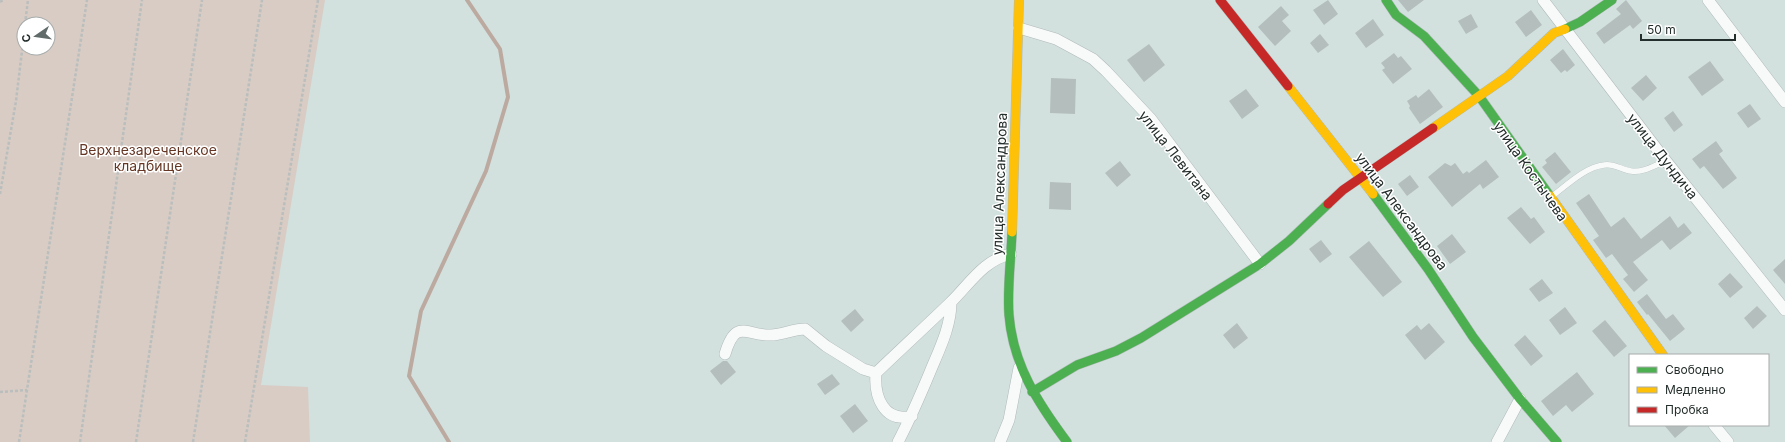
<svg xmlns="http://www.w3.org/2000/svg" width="1785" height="442" font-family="Inter,sans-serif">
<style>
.green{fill:#d8ccc5;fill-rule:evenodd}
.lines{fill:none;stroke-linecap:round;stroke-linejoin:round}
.stream{stroke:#bca9a0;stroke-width:4}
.building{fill:#b4bfbd}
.lane-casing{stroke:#b0bbb9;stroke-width:6}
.street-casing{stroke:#b0bbb9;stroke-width:12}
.fast-casing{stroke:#b0bbb9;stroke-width:10}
.slow-casing{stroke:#b0bbb9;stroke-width:10}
.jam-casing{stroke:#b0bbb9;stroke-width:10}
.path{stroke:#babebd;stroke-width:2.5;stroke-dasharray:3 2;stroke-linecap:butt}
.lane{stroke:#f8fafa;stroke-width:5.5}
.street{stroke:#f8fafa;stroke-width:11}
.fast{stroke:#4caf50;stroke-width:9}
.slow{stroke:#ffc107;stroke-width:9}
.jam{stroke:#c62828;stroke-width:9}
.labels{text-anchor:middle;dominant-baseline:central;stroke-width:3;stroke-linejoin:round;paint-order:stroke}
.park-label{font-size:14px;fill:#653624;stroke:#fff}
.street-label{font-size:14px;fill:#242e2c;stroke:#fff}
</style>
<rect width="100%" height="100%" fill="#d2e0de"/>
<path class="green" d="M0,0h325l-64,385 47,2 2,55h-310zM24,24h24v24h-24z"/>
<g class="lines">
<path class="stream" d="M449,442l-40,-66 12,-65 65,-140 22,-74 -8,-48 -33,-49"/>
</g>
<path class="building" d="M1328,0l10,14 -14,11 -11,-15z
M1398,0h26l-16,12z
M1626,0l16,21 -9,8 -3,-4 -26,19 -8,-11 25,-19 -5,-5z
M1281,6l8,9 -7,6 9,10 -16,15 -17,-19z
M1531,10l11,15 -16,12 -11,-15z
M1471,14l7,13 -12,7 -8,-13z
M1373,19l11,16 -18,13 -11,-15z
M1320,34l9,11 -11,8 -8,-10z
M1149,44l16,21 -21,17 -17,-22z
M1563,49l12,16 -8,7 -2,-2 -4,3 -11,-13z
M1394,53l4,5 3,-2 11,13 -19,15 -11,-14 3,-2 -4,-5z
M1710,61l14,19 -22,16 -14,-19z
M1646,75l11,13 -14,13 -12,-13z
M1051,78l25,1 -1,35 -25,-1z
M1246,89l13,17 -17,13 -13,-18z
M1429,89l14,18 -23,17 -11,-16 1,-2 -3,-5 9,-6 2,3z
M1750,104l11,15 -13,9 -11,-15z
M1673,111l10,14 -9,7 -10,-14z
M1716,141l7,10 -4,3 18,24 -14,11 -19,-23 -4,3 -8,-10z
M1555,152l16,20 -15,12 -14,-17 5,-4 -2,-3z
M1486,160l13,17 -16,12 -3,-5 -28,23 -24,-30 17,-14 6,3 4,-3 8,11 4,-3 2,2z
M1120,161l11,14 -14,12 -12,-14z
M1410,175l9,12 -12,9 -9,-12z
M1050,182l21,1v27l-22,-1z
M1589,194l22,33 13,-10 17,22 29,-23 8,12 6,-5 8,10 -22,17 -8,-10 -29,22 15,18 -14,12 -11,-13 5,-4 -16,-21 -6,4 -13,-18 6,-4 -23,-33z
M1521,207l10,12 3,-2 11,15 -15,12 -23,-26z
M1452,234l14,18 -16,12 -13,-18z
M1321,240l11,14 -12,9 -11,-14z
M1369,241l33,41 -19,15 -34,-40z
M1785,259v25l-12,-14z
M1730,273l13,14 -13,11 -12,-14z
M1542,279l11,14 -14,9 -10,-13z
M1647,294l19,25 7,-5 12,15 -15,12 -22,-27 -1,1 -10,-13z
M1757,306l10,10 -14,13 -9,-11z
M1565,307l12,16 -17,12 -11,-15z
M855,309l9,11 -13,12 -10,-11z
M1605,320l22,26 -13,11 -22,-26z
M1237,323l11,15 -14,11 -11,-14z
M1429,323l16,19 -20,18 -20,-25 12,-10 4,5z
M1525,335l18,21 -12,10 -17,-21z
M723,361h4l9,11 -15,13 -11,-14z
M1577,372l17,22 -22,18 -6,-7 -13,11 -12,-15z
M832,374l8,10 -15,11 -8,-11z
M855,404l13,17 -15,12 -13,-17z
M1664,425h26l-15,13z"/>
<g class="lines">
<defs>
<path id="lane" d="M1551,197c15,-11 34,-30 53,-32 10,-2 18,5 27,6 12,2 24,-6 35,-10"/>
<path id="street" d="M1543,0l123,161 119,149
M1708,0l77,102
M1019,28l37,11 37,20 13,12 45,48 109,145
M725,354c11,-37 21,-18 46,-19 11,0 22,-6 34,-6l21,17 37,23 13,4
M912,416c-28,7 -38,-19 -36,-43 24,-23 49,-46 74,-70 19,-18 33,-43 61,-49
M1714,425l14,17
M898,442c12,-23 22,-46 32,-70 9,-22 21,-45 21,-70
M1000,442l9,-22 10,-52
M1497,442l23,-43"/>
<path id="fast" d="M1386,0l10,15 28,21 55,60 71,100
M1565,29l15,-7 32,-22
M1373,194l55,75 45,68 47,62 37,43
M1012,232c-1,28 -5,57 -3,83 4,50 29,88 58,127
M1032,392l45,-27 39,-14 25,-13 119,-74 29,-23 39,-37"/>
<path id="slow" d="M1288,86l85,108
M1433,128l75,-52 46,-43 11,-4
M1550,196l113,159
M1012,232l7,-232"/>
<path id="jam" d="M1220,0l68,86
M1328,204l15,-14 90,-62"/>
</defs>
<use href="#lane" class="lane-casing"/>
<use href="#street" class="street-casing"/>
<use href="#fast" class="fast-casing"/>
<use href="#slow" class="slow-casing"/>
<use href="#jam" class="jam-casing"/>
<path class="path" d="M0,2l3,-2
M25,24l3,-24
M0,194l16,-93 8,-67
M0,392l27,-2
M19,442l68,-442
M80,442l62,-442
M136,442l66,-442
M193,442l69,-442
M245,442l73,-442"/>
<use href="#lane" class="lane"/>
<use href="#street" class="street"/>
<use href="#fast" class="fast"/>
<use href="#slow" class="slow"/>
<use href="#jam" class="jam"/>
</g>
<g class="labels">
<g class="park-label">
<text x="148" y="149">Верхнезареченское<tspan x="148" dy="16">кладбище</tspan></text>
</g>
<g class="street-label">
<text transform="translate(1176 155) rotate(52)">улица Левитана</text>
<text transform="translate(1663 156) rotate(52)">улица Дундича</text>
<text transform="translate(1531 171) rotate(55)">улица Костычева</text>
<text transform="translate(999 184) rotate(-88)">улица Александрова</text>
<text transform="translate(1402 211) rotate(53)">улица Александрова</text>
</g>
</g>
<rect x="1629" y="354" width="140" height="72" fill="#ffffff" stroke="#a7abab"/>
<rect x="1637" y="367" width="20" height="6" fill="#4caf50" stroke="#a7abab"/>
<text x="1665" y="374" font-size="12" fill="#242e2c">Свободно</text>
<rect x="1637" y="387" width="20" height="6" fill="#ffc107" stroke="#a7abab"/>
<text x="1665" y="394" font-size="12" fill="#242e2c">Медленно</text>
<rect x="1637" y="407" width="20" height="6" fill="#c62828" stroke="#a7abab"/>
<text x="1665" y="414" font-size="12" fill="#242e2c">Пробка</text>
<g transform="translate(36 36) rotate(257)"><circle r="19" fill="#ffffff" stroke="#a7abab"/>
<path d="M0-3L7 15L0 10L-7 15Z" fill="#616c6a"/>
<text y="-6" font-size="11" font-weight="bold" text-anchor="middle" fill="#242e2c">С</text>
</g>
<path d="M1641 34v6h94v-6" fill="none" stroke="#242e2c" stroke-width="2"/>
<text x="1647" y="34" font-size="12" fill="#242e2c" stroke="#ffffff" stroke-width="3" paint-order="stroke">50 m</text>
</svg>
